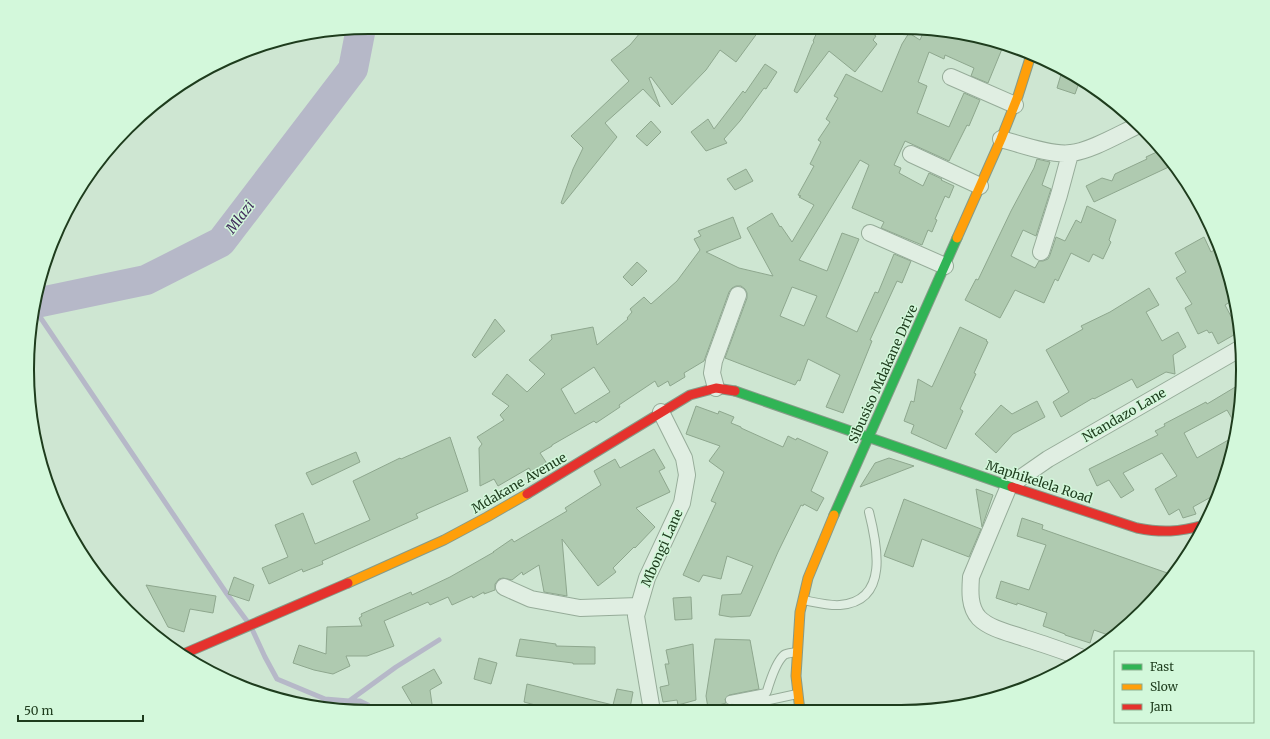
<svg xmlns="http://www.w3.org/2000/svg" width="1270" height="739" font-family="Merriweather,serif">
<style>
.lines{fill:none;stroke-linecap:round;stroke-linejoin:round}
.stream{stroke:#b6b8c8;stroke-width:5}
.river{stroke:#b6b8c8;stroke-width:30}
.building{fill:#afcab0;stroke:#8ea78e;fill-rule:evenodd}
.lane-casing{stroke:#96ac99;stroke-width:10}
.street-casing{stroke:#96ac99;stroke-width:18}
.fast-casing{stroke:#869b88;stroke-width:11}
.slow-casing{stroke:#869b88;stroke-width:11}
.jam-casing{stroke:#869b88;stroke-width:11}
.lane{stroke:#e0eee2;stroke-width:8}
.street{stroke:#e0eee2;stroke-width:16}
.fast{stroke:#30b455;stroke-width:9}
.slow{stroke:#ff9f0a;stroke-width:9}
.jam{stroke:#e5322d;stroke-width:9}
.labels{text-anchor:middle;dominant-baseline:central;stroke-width:3;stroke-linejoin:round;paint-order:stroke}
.street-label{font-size:13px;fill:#1e3c1d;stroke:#d3f8db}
.water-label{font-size:14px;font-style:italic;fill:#412c5c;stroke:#d3f8db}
.rim{fill:none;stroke:#1e3c1d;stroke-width:2}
</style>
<rect width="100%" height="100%" fill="#cee6d2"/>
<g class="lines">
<path class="stream" d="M36,311l191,283 20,27
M252,629l13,28 12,22 48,20 24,2h11l8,4 3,6
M349,701l47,-34 43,-27"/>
<path class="river" d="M36,303l110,-23 75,-38 132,-173 8,-41"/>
</g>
<path class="building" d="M645,27l116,1 -25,34 -16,-12 -14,20 -34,35 -21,-28 -2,1 11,29 -17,-18 -38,34 12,14 -54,67 -2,-1 12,-34 10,-21 -12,-12 58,-55 -18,-21 19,-15z
M819,28h45l12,8 -3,4 4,4 -22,28 -26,-21 -32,42 -3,-2 18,-46 2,-3 -1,-1z
M925,28l79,16 -16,39 -17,-7 3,-8 -29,-13 -1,4 -15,-7 -11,30 9,4 -10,27 32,14 15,-34 16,7 -11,26 -2,-1 -18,36 -44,-20 -11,24 7,3 -2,5 24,13 6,-13 13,6 -1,1 13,6 -5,12 -4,-2 -10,23 2,1 -5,12 -4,-2 -6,15 -41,-17 3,-6 -32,-14 17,-43 -9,-5 -61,100 28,11 15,-38 17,6 -33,78 31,15 18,-40 3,1 16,-39 17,7 -9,22 -5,-2 -27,59 2,1 -29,72 -17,-6 14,-32 -32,-16 -8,22 -2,-1 -3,5 -70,-27 22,-60v-5l-2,-4 -4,-3h-5l-4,2 -3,4 -25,69 -20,12 1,4 -15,9 -2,-5 -10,6 -3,-6 -36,24 1,2 -24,16 -2,-2 -42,24v1l-12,7 8,12 -16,8 -3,-5 -31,18 -4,-7 -14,7 -1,-38 3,-4 -5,-7 27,-17 -4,-5 9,-9 -17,-12 15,-20 20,18 18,-18 -16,-14 23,-21 -1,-4 42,-8 4,18 31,-26 -1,-1 5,-6 -2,-3 14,-12 7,7 26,-23 23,-31 -6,-11 7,-3 -3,-5 35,-14 8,21 -35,14 33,16 34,8 -26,-48 25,-15 8,14 1,-1 11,16 22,-37 -15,-8 2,-1 -3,-1 16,-29 -4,-2 11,-22 -3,-2 12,-18 -4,-3 12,-21 -4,-2 12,-22 36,18 20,-48 7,-11 11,7zM792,287l25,9 -13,30 -24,-10zM594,367l16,25 -35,22 -14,-25z
M765,64l12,8 -11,17 -2,-1 -24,33 -16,18 3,4 -21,8 -15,-19 17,-13 6,10 29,-38 2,2z
M1062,71l18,9 -5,14 -18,-6z
M651,121l10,11 -14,14 -11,-10z
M1161,150l12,15 -79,37 -8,-16 16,-8 10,3 3,-7 32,-15 -1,-2z
M1037,159l13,3 -8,23 9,4 -1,3 -14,44 -13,-6 -12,26 24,12 4,-7h4l5,-2 2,-4 6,-18 9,4 11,-21 5,3 6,-17 29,14 -7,20 2,2 -8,17 -10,-5 -4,8 -18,-9 -13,28 -3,-2 -11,24 -29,-13 -15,28 -35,-18 11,-21 2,1 33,-69 23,-43z
M746,169l7,12 -18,9 -8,-11z
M1204,237l7,15 8,-5 16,52 -10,6 9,17 4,1 1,9 -21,12 -6,-12 -3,1 -2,-3 -9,4 -13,-26 7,-4 -16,-26 10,-6 -11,-19z
M637,262l10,9 -15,15 -9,-9z
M1149,288l10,17 -13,7 16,29 16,-9 8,15 -13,8 2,19 -9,-2 -29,16 -5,-9 -38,20 -1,-1 -32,19 -8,-15 16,-10 -23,-42 37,-21 -2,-3 29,-14z
M495,319l10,12 -30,27 -3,-3z
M960,327l27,13 -1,1 2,1 -14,31 2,1 -16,35 3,2 -17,38 -35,-16 3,-8 -10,-4 7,-20 3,1 4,-23 14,8z
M1242,383l-5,44 -10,-17 -43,23 13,25 40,-23 -17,57 -27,15 3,7 -13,4 -4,-9 -10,6 -14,-26 22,-13 -15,-23 -39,20 11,17 -13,8 -12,-18 -12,6 -8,-17 69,-34 -3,-4 10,-5 -1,-2 42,-22 1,2z
M1037,401l8,16 -32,17 -17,19 -21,-19 26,-29 11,9z
M696,406l22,8 1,-3 15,6 -3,6 10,4v1l42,19 5,-11 8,4 1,-2 31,14 -17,39 13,7 -7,13 -13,-7 -1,2 -2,-1 -23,47 -28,64 -19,1 -12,-2 3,-20 19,-1 12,-28 -26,-10 -6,23 -18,-4 -4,7 -16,-7 33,-72 -5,-2 13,-29 -15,-11 11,-15 -34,-12z
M450,437l18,54 -52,23 2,4 -96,43 1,3 -20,8 -1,-3 -33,15 -7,-16 26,-11 -13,-32 28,-12 12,31 55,-24 -17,-39 47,-23 1,1z
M654,449l11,19 -6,3 11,21 -34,16 19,19 -20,21 -1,-1 -21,21 3,4 -18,14 -36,-47 5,57 -23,-4 -5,-27 -16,10 -1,-3 -10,8 -9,-2 -4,1 -4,5v6l-11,4v-2l-11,6 -1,-2 -20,9 -4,-8 -18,8 -2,-3 -44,19 10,25 -27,10h-21l4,10 -17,8 -19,-4 -21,-7 6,-18 27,9 1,-27 35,-1 -3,-8 3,-2 -1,-2 50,-22 1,3 38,-18 44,-25h-1l19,-13 2,3 53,-31 -2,-3 36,-23 -7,-14 21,-12 5,9z
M356,452l4,10 -48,23 -6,-12z
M889,458l25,8 -54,21 15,-24z
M976,489l17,6 -11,32z
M904,499l77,30 -12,28 -47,-18 -9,28 -29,-11z
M1022,518l21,7 -1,4 131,46 -30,37 -32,24 -17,-6 -4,13 -25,-8v-1l-22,-8 4,-13 -30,-10v2l-21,-7 5,-17 28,9 17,-45 -29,-9z
M234,577l20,8 -5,16 -21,-7z
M146,585l70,11 -3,17 -23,-4 -6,23 -16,-5z
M691,597l1,22 -17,1 -2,-22z
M520,639l36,5v2l39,1v17h-22v-1l-57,-7z
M715,639l35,1 9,49 -30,6 -4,4 1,4 -18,5 -2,-12z
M693,644l3,56 -18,5 -1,-5 -14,2 -3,-15 9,-2 -4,-21h4l-3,-14z
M479,658l18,5 -6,21 -17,-5z
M434,669l8,14 -12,7 3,21h-17l-14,-24z
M527,684l86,21 4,-16 16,3 -3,16 -11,-1 -1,4h-80l1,-5 -15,-4z"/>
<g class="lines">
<defs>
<path id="lane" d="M803,600c11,2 26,6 37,5 50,-4 37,-61 29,-93
M730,700l36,-7 1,-2c3,-10 9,-29 17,-36 3,-2 9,-2 13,-3
M732,708l65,-14"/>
<path id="street" d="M951,77l64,28
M1001,139c18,5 52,17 70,14 20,-2 50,-20 68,-28
M911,154l69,32
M870,233l75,33
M1041,252l18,-57 11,-41
M716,388l-4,-15 2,-12 24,-66
M504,587l27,12 49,9 58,-2
M1083,658c-20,-7 -39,-14 -59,-20 -14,-5 -34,-9 -45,-20 -10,-11 -9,-27 -8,-41l38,-91 39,-27 193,-111
M652,711l-16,-95 11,-38 35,-75 5,-28 -3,-17 -23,-46"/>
<path id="fast" d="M735,391l277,96
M834,515l123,-277"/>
<path id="slow" d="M957,238l44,-99 17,-43 13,-41
M348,583l96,-43 43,-23 40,-23
M800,711l-4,-35 4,-64 8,-34 26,-63"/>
<path id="jam" d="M1012,487l125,41c25,5 42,4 67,-3
M527,494l163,-99 26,-7 19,3
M181,655l167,-72"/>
</defs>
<use href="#lane" class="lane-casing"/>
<use href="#street" class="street-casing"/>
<use href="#fast" class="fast-casing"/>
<use href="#slow" class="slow-casing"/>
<use href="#jam" class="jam-casing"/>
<use href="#lane" class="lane"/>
<use href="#street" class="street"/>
<use href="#fast" class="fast"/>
<use href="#slow" class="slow"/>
<use href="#jam" class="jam"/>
</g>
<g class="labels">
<g class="street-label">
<text transform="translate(883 374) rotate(-66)">Sibusiso Mdakane Drive</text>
<text transform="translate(1124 415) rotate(-30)">Ntandazo Lane</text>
<text transform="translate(1039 482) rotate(18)">Maphikelela Road</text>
<text transform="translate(519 483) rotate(-30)">Mdakane Avenue</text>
<text transform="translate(662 548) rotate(-66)">Mbongi Lane</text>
</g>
<g class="water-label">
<text transform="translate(240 217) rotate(-53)">Mlazi</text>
</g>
</g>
<path d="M0 0H1270V739H0ZM369 34H901A335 335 0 0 1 1236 369V370A335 335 0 0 1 901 705H369A335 335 0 0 1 34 370V369A335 335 0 0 1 369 34Z" fill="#d3f8db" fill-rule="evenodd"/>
<path class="rim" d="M369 34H901A335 335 0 0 1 1236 369V370A335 335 0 0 1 901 705H369A335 335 0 0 1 34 370V369A335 335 0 0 1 369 34Z"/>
<rect x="1114" y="651" width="140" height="72" fill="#d3f8db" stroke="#8bad8f"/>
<rect x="1122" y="664" width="20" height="6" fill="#30b455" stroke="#8bad8f"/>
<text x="1150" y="671" font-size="12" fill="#1e3c1d">Fast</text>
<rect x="1122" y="684" width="20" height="6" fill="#ff9f0a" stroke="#8bad8f"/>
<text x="1150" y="691" font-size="12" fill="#1e3c1d">Slow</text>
<rect x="1122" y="704" width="20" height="6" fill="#e5322d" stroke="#8bad8f"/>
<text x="1150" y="711" font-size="12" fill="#1e3c1d">Jam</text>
<path d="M18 715v6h125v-6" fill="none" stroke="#1e3c1d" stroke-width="2"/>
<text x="24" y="715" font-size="12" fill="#1e3c1d" stroke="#d3f8db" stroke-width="3" paint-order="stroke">50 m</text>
</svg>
